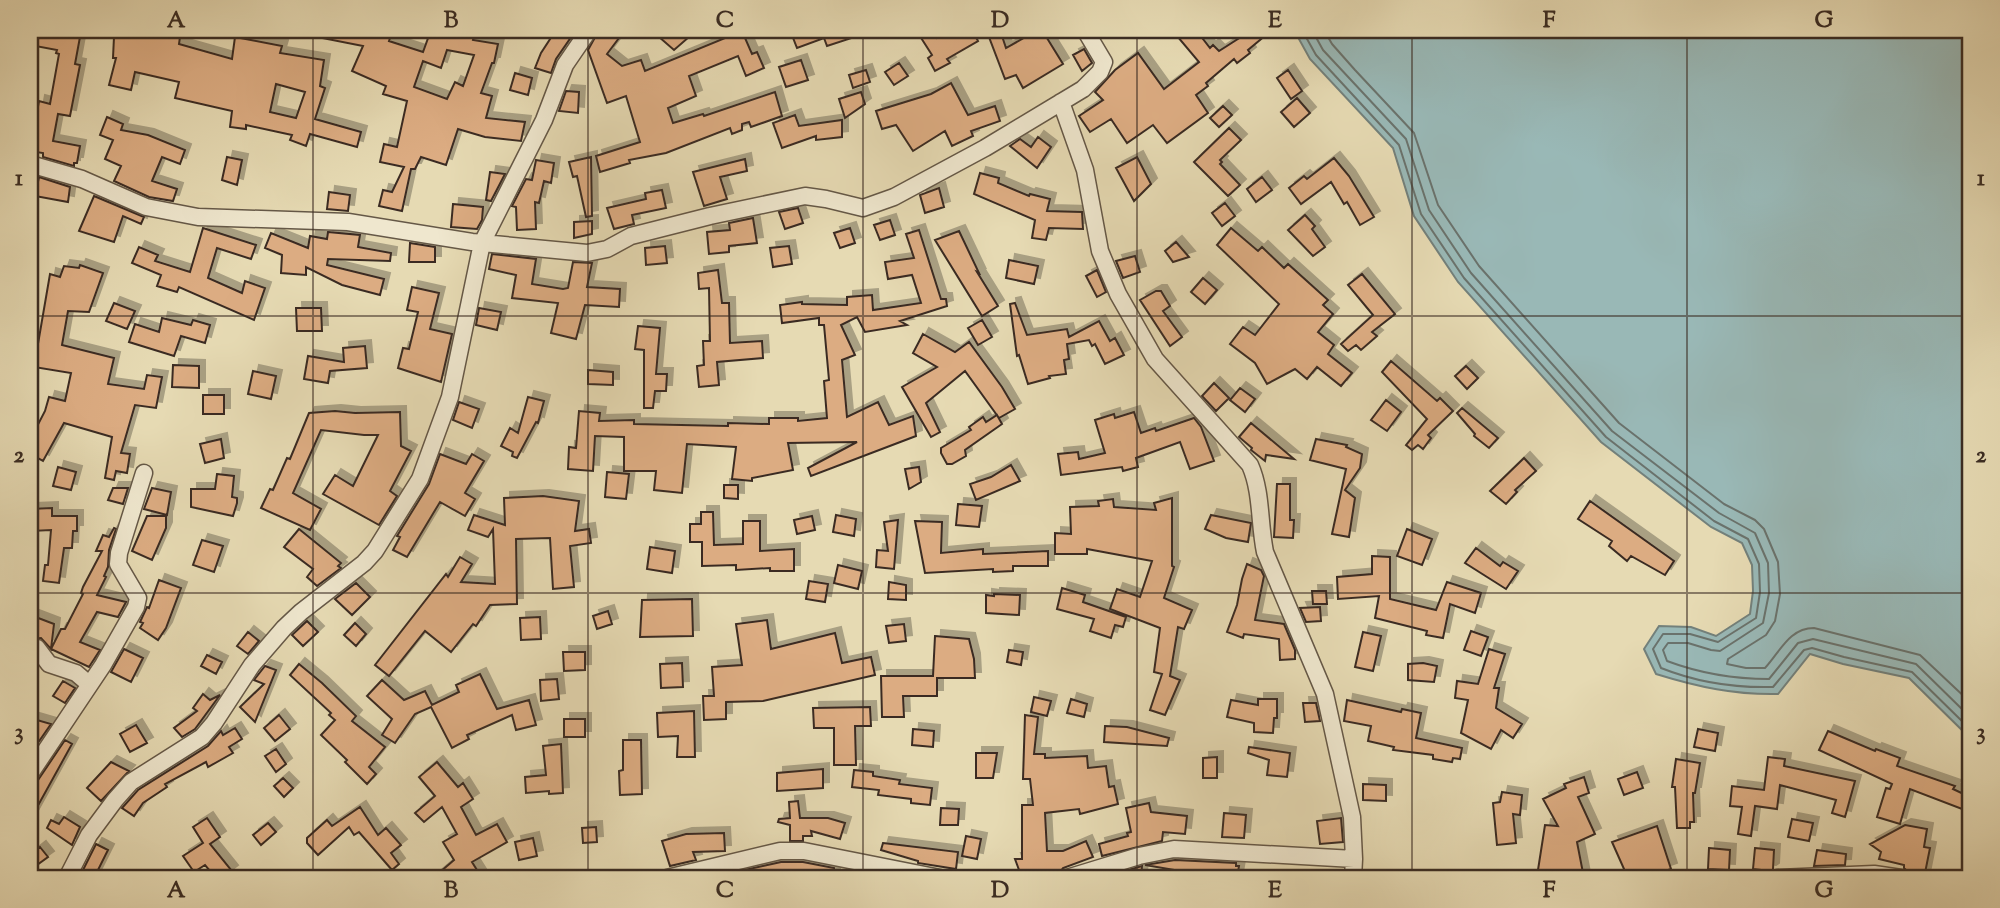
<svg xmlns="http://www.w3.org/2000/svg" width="2000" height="908" font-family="'Sorts Mill Goudy',serif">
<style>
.water{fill:#99b8b6;stroke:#73807b;stroke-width:2}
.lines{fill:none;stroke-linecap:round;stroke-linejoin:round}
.shore{stroke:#6a726c;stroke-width:2}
.building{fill:#dcac82;stroke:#3a2c23;stroke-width:2;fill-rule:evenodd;filter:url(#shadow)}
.street-casing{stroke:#655847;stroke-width:19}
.street{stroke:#efe7ce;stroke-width:16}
.grid{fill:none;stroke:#3a2c23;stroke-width:2;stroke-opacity:0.55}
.neatline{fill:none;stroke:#3a2c23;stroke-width:2.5}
.grid-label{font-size:23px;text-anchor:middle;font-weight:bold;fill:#3a2c23}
</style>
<defs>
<filter id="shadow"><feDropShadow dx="6" dy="-6" stdDeviation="0" flood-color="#0004"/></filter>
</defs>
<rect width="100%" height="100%" fill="#e6dab3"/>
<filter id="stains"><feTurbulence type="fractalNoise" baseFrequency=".00286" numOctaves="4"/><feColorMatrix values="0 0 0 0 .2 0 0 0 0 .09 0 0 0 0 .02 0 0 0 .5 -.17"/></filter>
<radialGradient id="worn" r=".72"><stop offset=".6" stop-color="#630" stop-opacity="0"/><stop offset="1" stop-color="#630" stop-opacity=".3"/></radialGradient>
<path class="water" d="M1294,30h676v708l-61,-60 -66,-14 -33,-10 -32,40c-43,1 -80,-7 -122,-20l-12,-25 15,-23 32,1 25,9 34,-22 3,-23 -1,-26 -10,-22 -31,-16 -110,-85 -143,-160 -44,-66 -21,-68 -83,-89z"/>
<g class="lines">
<path class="shore" d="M1302,30l14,25 83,90 22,69 43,64 142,159 108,84 34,18 11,25 1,28 -4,26 -38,24 -28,-8h-27l-10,15 8,19c35,14 75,20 112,19l31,-37 8,-2 32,9 68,15 58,57
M1312,30l11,20 83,89 23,71 42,63 141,158 107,82 36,20 13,30 1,30 -6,30 -43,28 -9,-1 -23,-7h-20l-5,7 4,11c32,12 68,18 102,18l29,-36 15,-4 103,25 54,53
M1324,30l8,14 23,26 59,63 24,72 41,61 140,157 105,81 31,16 9,9 14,33 2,32 -5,27 -9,14 -38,24 -1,5 19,4h19c15,-16 24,-40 49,-40l106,27 50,47"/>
</g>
<path class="building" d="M39,30l41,7 -5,27 5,1 -10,51 -12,-2 -5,27 27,5 -3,17h-3v3l-31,-9v-4l-13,-2 9,-50 11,3 9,-50 -3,-1 1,-3 -27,-5v-13l8,2z
M165,30h16l-2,14 53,15 3,-22 47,9 -2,7 44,7 -4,26 5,2 -10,31 46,13 -4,15 -47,-13 -4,12 -16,-6 2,-5 -46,-10v4l-16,-2 2,-16 -57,-13 4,-16 -44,-10 -4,18 -22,-5 7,-27h-3l1,-21 49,1zM276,84l29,8 -9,26 -26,-6z
M313,30h80l-4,11 34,11 8,-22h20v2l23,4 -1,4 25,4 -4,19h-2l-11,30 11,3 -6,22 39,4 -4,19 -36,-4 -27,-8 -12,36 -25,-8 -6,12h-4l-9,42 -23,-5 4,-16 9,2 12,-25 -24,-5 4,-18 13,3 10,-46 -24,-7 3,-8 -34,-15 11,-25 -51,-10zM447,50l27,5 -11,31 -8,-4 -8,17 -33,-12 9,-26 18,7z
M556,30h20l-20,29 -5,14 -16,-5 6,-15z
M599,30h26l-18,24 15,12 19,-6 4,11 97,-40 10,23 5,-2 7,16 -18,8 -8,-20 -49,20 7,20 -28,12 5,15 30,-9 1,2 71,-24 7,24 -31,11 -2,-5 -7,2v6l-10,4 -2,-6 -64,25 -37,7 1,3 -30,9 -4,-16 44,-14 -14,-46 -19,7 -19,-53z
M651,30h46l-23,20z
M790,30h79l1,2 -43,14 -3,-8 -27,10z
M916,30h15l6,8 14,-8h21l6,11 -31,18 3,4 -15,8 -7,-13 4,-3z
M1038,30h4l21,34 -40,24 -7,-13 -11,4 -16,-42 12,-4 5,15z
M1172,30h24l14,18 3,-3 6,6 33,-21h20l-24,20 2,3 -13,10 -3,-4 -28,24 2,3 -12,9 12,18 -41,30 -14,-18 -26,18 -16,-24 -21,13 -11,-16 24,-16 -8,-8 20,-22 23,-17 26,36 35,-27z
M1084,49l8,14 -10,8 -9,-16z
M801,60l7,20 -22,7 -7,-20z
M899,63l9,13 -14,9 -9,-13z
M866,70l4,12 -17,6 -4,-13z
M1288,70l14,21 -11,8 -14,-21z
M515,73l17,5 -4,17 -18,-5z
M951,83l17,32 27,-9 5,15 -29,10 2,5 -21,10 -7,-15 -32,20 -17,-26 -14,4 -6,-18 55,-17z
M566,91l13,1 -1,21 -19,-2z
M861,92l4,12 -20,14 -6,-19z
M1297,98l13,15 -16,14 -13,-15z
M1223,106l9,9 -13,12 -9,-9z
M795,115l4,11 43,-6v17l-26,3v-4l-34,12 -9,-25z
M107,117l16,7 -2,6 27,5 37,15 -5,14 -18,-7 -10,24 25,8 -4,12 -24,-4 -35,-16 7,-15 -16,-7 8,-19 -13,-5z
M1229,128l12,12 -21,20 2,2 -2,2 20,21 -12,11 -34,-34z
M1038,137l13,10 -14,21 -27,-22 10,-7 11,8z
M227,157l15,3 -5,25 -15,-5z
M591,157l1,59 -6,1 -9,-41 -4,1 -4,-15z
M1137,157l14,27 -17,17 -18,-33z
M1334,158l15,18 25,41 -14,8 -13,-23 -3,2 -13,-22 -30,22 -12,-16 15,-12 3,3z
M745,159l2,12 -27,6 7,22 -23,7 -11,-34z
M536,160l18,3 -3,20 -7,-2 -5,22 -4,-1 1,27 -19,1 -1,-23 -4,-1 14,-27 6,1z
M490,172l15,2 -14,27 -5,-1z
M980,173l19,5 -1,5 31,13 1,-2 20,5 -3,12 35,1 1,17 -34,-1 -3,12 -14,-2 3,-18 -61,-26z
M39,177l31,10 -2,15 -33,-6z
M1262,177l10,13 -16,12 -9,-13z
M939,188l5,19 -19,6 -5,-18z
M662,190l4,18 -34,7 2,9 -20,5 -7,-21 39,-9 -1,-6z
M329,192l21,3 -2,16 -21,-2z
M94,196l50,21 -3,7 -18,-8 -9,26 -35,-11z
M1225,203l10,13 -13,10 -10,-13z
M453,204l30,3 -1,13 -5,9 -26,-2z
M798,208l5,15 -18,6 -6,-17z
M1305,215l10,11 -3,3 13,18 -12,9 -25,-26z
M753,218l4,25 -28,3v6l-20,2 -2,-22 23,-2 -1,-7z
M890,220l5,15 -15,5 -6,-15z
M592,221v13l-18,4v-16z
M203,228l53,17 -5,14 -34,-11 -9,30 34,15 3,-12 20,7 -11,32 -75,-33 -2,5 -20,-6 4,-11 -29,-12 7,-16 19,8 -3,6 35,11z
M850,228l5,15 -15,5 -6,-15z
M1231,228l27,23 4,-4 22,21 4,-4 40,36 -5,5 10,9 -15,18 16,13 -6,9 24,19 -11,13 -24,-19 -10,12 -12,-10 -28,15 -12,-21 -25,-19 13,-17 12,8 24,-31 -62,-59z
M919,230l22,69h5l1,7 -47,15 7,4 -42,7 -8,-15 -16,8 14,30 -13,5 5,57 31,-15 11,23 24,-9 3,20 -105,40 -3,-8 49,-26 -69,1 5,27 -41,8v3l-20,-2 4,-32 -49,-3 -5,49 -28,-3 2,-19h-32v-34l-29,-1 -2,35 -25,-2 1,-22 7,1 3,-37 21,2 -1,8 35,-1v4l94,2v-3l41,1v-6h29v3l29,-3 -3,-37 5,-1 -5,-55h-5v-7l-37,5 -2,-18 22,-3v2l45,1v-8l25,-2 1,15 48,-7 -9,-28 -24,4 -3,-17 29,-4 -8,-24z
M959,231l20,42 -2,-1 21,34 -16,10 -47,-76z
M328,232l32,3 -2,12 33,6 -1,8 -62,-2 -1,6 57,14 -4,16 -38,-10 -36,-18v8l-25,-2 1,-18 -17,-7 6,-15 37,15 2,-12 17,3z
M1176,242l13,15 -16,5 -8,-11z
M410,243l25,4v15h-26z
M665,246l2,17 -21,2 -1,-17z
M789,246l3,18 -19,3 -3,-19z
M492,254l44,5 -4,25 31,5 5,-1 5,-26 19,1 -5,24 33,2 -1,18 -34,-2 -9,34 -25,-6 7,-30 -46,-5 4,-23 -27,-6z
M1135,256l5,16 -17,6 -7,-17z
M1009,260l29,6 -4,18 -28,-6z
M80,265l23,8 -14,39 -21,-1 -6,34 52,13 -6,26 36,5 3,-14 15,2 -6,31 -21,-3 -14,48 9,1 -3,19 -11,-2 -2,9 -9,-2 7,-41 -48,-14 -21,38 -13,-7v-14l15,-29 4,-14 16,4 6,-28 -37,-6 16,-93 10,3 4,-11 15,2z
M718,270l4,33h7l1,40 32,-2 1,17 -46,4 2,23 -20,2 -2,-21 7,-1 -1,-24h7l-1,-53 -10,1 -1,-16z
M1097,270l9,22 -9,5 -11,-21z
M1362,274l33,40 -23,18 5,4 -16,14 -5,-5 -8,6 -7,-7 32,-29 -25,-30z
M1203,278l14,12 -12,14 -14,-12z
M412,287l27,6 -9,36 22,5 -11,48 -43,-14 5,-20 6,1 9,-37 -11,-2z
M1156,291h5l9,15 -7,5 19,26 -12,9 -30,-46z
M114,303l21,8 -8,18 -21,-8z
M1015,303l12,32 40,-6 2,8 30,-16 11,20 5,-3 9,17 -19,9 -10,-20 -3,2 -3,-6 -22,4 2,15 -5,1 2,14 -17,2 1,2 -22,6 -9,-29 -2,1 -7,-52z
M296,308h25l1,23h-25z
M479,308l22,4 -4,18 -21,-5z
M162,318l29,7 2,-5 17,5 -5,18 -24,-7 -7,20 -45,-14 6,-18 24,8z
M982,320l10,17 -14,8 -10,-17z
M638,326l22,2 -4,46h11l-1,17h-11l-2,17h-9v-58l-9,-1z
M923,334l32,18 14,-10 33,45 13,22 -16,9 -34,-47 -39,32 14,29 -9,5 -29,-50 35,-20 -24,-14z
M365,346l2,22 -37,3 -2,12 -24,-4 4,-23 36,6 -1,-14z
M1391,361l46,40 3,-3 13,13 -25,24 3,3 -8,11 -5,-4 -6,5 -6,-5 21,-26 -45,-47z
M173,365l26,1v22l-27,-1z
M1466,366l12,12 -11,11 -12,-13z
M588,370l25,2v13l-25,-1z
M253,371l23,5 -5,23 -23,-5z
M1214,383l15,15 -13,13 -14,-15z
M1240,388l15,11 -10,13 -15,-12z
M203,395h21v19h-21z
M528,397l16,4 -6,22 -2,-1 -19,36 -5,-2 1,-4 -12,-6 9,-18 8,5z
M1386,400l15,12 -14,19 -16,-11z
M459,402l20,7 -7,19 -19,-8z
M1462,408l36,30 -9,10 -15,-12 1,-2 -18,-21z
M335,411l20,2 45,-1 1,34 10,5 -21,40 7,5 -18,29 -56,-31 12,-19 18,11 25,-51h-14l-43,-5 -28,63 28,16 -11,21 -49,-22 9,-19 3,1 14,-32 3,1 19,-46z
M1134,412l7,21 14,-5 1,3 38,-13 7,9 13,34 -24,8 -10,-27 -44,16 2,9 -15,4 -1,-4 -61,8 -3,-21 20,-2 1,7 26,-6 -10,-33 19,-6 1,4z
M997,415l5,9 -37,26 1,6 -14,8h-5l-6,-11v-5l30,-18 -2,-3 14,-10 3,5z
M1251,423l43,36 -28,-4 -1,6 -14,-11 1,-2 -13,-11z
M221,439l3,19 -19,5 -5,-19z
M1316,439l31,6 -1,2 16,7 -2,14 -15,22 10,8 -6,39 -17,-3 14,-65 -36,-9z
M440,454l26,10 6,-10 12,7 -19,32 10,6 -10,17 -25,-14 -33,55 -14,-7 7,-13 -3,-1 32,-52z
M1524,458l12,13 -21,19 2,2 -11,12 -16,-13z
M1011,465l9,16 -44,19 -6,-16 21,-7z
M58,467l18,5 -5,18 -18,-4z
M919,467l2,15 -12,7 -4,-20z
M607,472l22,2 -3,25 -21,-2z
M217,474l17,2 -2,21 5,1v5l-4,13 -42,-9v-18h24z
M1277,484h13v36h4l-1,18 -19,-1z
M724,485h14v14l-14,-1z
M113,488h15l-5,16 -15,-4z
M152,488l19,4 -4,23 -23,-6z
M543,496l36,5 -4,30 14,-2 2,14 -21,3 4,41 -21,2 -3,-51 -34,1 1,65 -27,1 -14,21 -3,-2 -22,28 -26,-21 -36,45 -14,-11 71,-91 2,3 12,-20 12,7 -11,18 34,2 -2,-55 -5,8 -20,-7 6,-15 31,10 -1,-27z
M1172,498v68l2,1 -10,31 28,12 -8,19 -6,-2 -8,49 10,4 -15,35 -15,-5 12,-36 -8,-2 6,-44 -50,-19 7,-20 23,8 12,-36 -65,-12v5h-32v-21l16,1 -1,-27 29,-1 -1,-5 15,-2 1,8 42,3 -2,-7z
M1590,501l84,60 -9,14 -34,-19 -4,5 -18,-15 3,-5 -34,-22z
M958,504l24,2 -3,21 -23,-2z
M52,508v8h25v15h-4l-1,17h-8l-5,35 -16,-2 2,-16h3l3,-35 -20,1 -1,-22z
M701,512h12l1,33 29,-1v-23h17v30l34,-2v22h-24v-3l-34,2v-5l-34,1v-24h-12v-18h11z
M836,515l20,4 -2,17 -21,-4z
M1211,515l40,8 -3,19 -22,-4 -21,-9z
M147,516h19v12l-14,32 -20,-9z
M812,516l3,14 -18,4 -3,-14z
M898,520l-4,49 -18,-2 1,-17 11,1 -4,-29z
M915,521l27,1 -1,31 42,-4v5l65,-3v15h-35v5l-20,1v-3l-68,4z
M114,528l2,1 -7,21 -1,17 -4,9 2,1 -9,18 29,7 -8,15 -21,-5 -17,30 20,8 -11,17 -38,-18 10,-20h4l18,-35 -2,-1 2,-6 19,-36h-6l7,-16 6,2z
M299,529l42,34 -3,3 3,2 -24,18 -10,-9 6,-8 -29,-22z
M1407,529l25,10 -10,26 -25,-9z
M202,540l21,6 -9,26 -21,-7z
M650,547l25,4 -3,22 -25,-4z
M1476,548l24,18 3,-4 15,9 -12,18 -41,-26z
M1372,556l18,1v42l46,11 11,-28 34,11 -6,20 -25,-9 -7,34 -17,-3 1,-4 -52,-13 4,-22 -41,3 -1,-22 35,-3z
M1247,564l14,6 3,6 -9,44 29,4 11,26v9l-15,1 -1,-21 -35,-5 -1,4 -16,-6 10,-27 5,-26z
M838,565l24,6 -4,18 -24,-6z
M159,580l22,8 -15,40 -8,12 -18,-12 3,-5 -3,-1 7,-15 2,1z
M809,581l19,3 -3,18 -19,-3z
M889,582l17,3v15l-18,-1z
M356,583l14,14 -18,18 -17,-16z
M1062,588l23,7 -2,7 43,15 -3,10 -8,-2 -4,13 -21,-7 4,-12 -37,-10z
M1312,591h14l1,13h-14z
M994,594l26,1 -1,20 -33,-2v-18l8,1z
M692,599l1,37 -53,1 2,-37z
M1320,607l1,14 -15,1 -6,-14z
M608,611l4,13 -15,5 -4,-13z
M33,616l21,8 -3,25 -10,-11 -11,1v-16z
M540,617l1,22 -20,1 -1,-22z
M767,620l4,29 64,-16 7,30 29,-6 4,18 -112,26 -37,1v17l-22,1 -1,-24h11l-2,-29 30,-2 -6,-41z
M307,621l11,11 -15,14 -11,-11z
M355,623l11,11 -10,12 -12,-11z
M904,624l2,17 -17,2 -3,-17z
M1471,631l17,6 -7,19 -17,-6z
M248,632l11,9 -11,13 -11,-8z
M1363,632l18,4 -8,35 -18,-4z
M935,636l34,3 5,20 1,19h-38v18h-34l1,21h-22l-1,-41h52z
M124,649l19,9 -12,24 -20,-10z
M1489,649l16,5 -11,34h5l-3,20 26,16 -9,14 -12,-8 -10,19 -30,-16 7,-33 -13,-2 2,-17 21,3z
M1009,650l14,2 -2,13 -14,-3z
M563,652h22v18l-21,1z
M207,655l15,7 -6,12 -15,-8z
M682,663l1,24 -22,1 -1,-24z
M1423,663l14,3 -3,16 -26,-2v-16z
M299,664l23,19 34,33 -4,5 33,26 -16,20 7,7 -9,10 -22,-22 2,-2 -26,-25 14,-15 -6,-5 2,-2 -41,-38z
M265,666l11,4 -21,52 -15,-15 24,-23 -10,-4z
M480,674l17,35 32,-9 7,25 -20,5 -4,-15 -45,20 2,4 -17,9 -21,-41 -16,7 -20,29 -13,-8 10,-16 -25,-23 15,-16 22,20 21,-9 7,14 27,-13 -3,-7z
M557,679l2,20 -18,2 -1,-21z
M63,681l12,7 -10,15 -12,-7z
M203,694l7,6 10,-5 -25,34 -13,8 -8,-9 23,-17 -4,-3z
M1034,697l17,4 -4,15 -16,-4z
M1071,699l16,5 -3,13 -17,-4z
M1258,699h19v19h-3l-1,15 -19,-1v-9l-27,-6 4,-17 27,5z
M1347,700l54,12 1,-3 19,4 -5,25 46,10 -2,11 -7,-1 -1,4 -19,-3v-4l-40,-5 1,-3 -26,-6 3,-15 -27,-5z
M1303,703h13l4,18 -15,1z
M870,707l1,19h-16l1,39h-22v-37h-20l-1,-20z
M694,711l1,46h-18l1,-21 -20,1 -1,-24z
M279,715l11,14 -15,12 -11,-13z
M1025,715l13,2 -4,37h11v4l42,-2 1,12 18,-2 3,21 5,-1 4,18 -38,10 -1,-5 -34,4 2,38h16l23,-10 7,16 -30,11 -6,8h-27l-8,2 -7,-19h7v-54h11l-3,-26h-7z
M30,718l21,6 -16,23 -5,-1z
M564,719h21v18h-21z
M136,725l11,18 -17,9 -10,-18z
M1105,726l22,1 42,11 -2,8 -63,-4z
M235,728l7,11 -13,8 4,6 -25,14 -2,-5 -41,22 2,3 -24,16 -9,13 -12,-8 16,-18 70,-44 13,-15 2,4z
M913,729l21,2 -1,16 -21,-2z
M1698,729l20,4 -3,18 -21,-4z
M1828,731l47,20 1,-2 24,9 -3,8 58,20 -2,3 17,8v15l-60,-23 -10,35 -23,-7 9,-29 4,1 2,-5 -73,-34z
M65,740l7,4 -42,76v-28z
M623,740h18l1,54 -22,1 -1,-24 4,-1z
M561,744l2,49 -14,1v-3l-23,2 -1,-16 21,-2 -3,-29z
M1249,747l41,6 -3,24 -20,-2 2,-15 -21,-7z
M276,749l10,15 -10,8 -11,-16z
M976,753h21l-4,25h-17z
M1217,757v21h-14v-20z
M1768,757l17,2 -1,7 71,15 -10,36 -13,-4 4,-13 -56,-15 -3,24 -22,-3 -4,30 -13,-2 4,-27 -12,-1 2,-20 32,4z
M1676,759l24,4 -5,30h-2l1,29h-4v6h-13l-2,-41h-3z
M111,762l18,9 -28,30 -14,-13z
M437,762l21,25 5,-4 10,16 -12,8 15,28 21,-11 10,18 -35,20 10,16h-49l21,-18 -11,-18 14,-8 -15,-27 -18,15 -9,-9 20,-17 -16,-19z
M823,769v19l-46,3v-18z
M854,770l19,2v4l27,4 -1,4 33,4 -2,17 -19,-2v-4l-33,-4 1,-5 -27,-3z
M1637,772l6,16 -19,7 -6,-16z
M1584,777l5,16 -11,4 17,37 -18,8 7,36h-13l-1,-4 -32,-4 7,-45 13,1 -15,-27 23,-11 -2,-4z
M283,778l10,10 -9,9 -10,-11z
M1363,784l23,1v16l-23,-1z
M1502,792l20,3 -2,20 -7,-1 3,29 -19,2 -4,-42 7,-1z
M798,801l2,17h28l17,5 -5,16 -29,-8 1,5h-9v5h-13v-16l-12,-3 1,-3 11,-1 -1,-16z
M1149,803l2,9 36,4 -2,18 -22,-2 -1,9 -60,15 -3,-12 29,-8 -1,-3 4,-1 -5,-24z
M360,807l18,28 8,-7 15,17 -10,8 8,11 -7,6 -33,-38 -5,3 -5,-8 -31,28 -11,-12v-5l20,-18 5,6z
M941,808l18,1 -1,16h-18z
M1224,813l22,2 -2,23 -22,-1z
M64,817l16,10 -8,18 -25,-17 4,-8 8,4z
M207,818l13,19 -10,7 22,27 -9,7h-7l-11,-13 -11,7 -11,-16 20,-13 -10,-16z
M1341,818l2,24 -23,2 -3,-23z
M1792,819l21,4 -4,18 -21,-4z
M268,823l8,9 -15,13 -8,-10z
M1905,825l22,4 -3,18 6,1 -6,30 -13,-3 -7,-7v-3l-25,-6 2,-7 -11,-8z
M1657,826l14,43 -26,9h-17l-16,-36z
M596,827l1,15 -14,1 -1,-15z
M724,833l1,18 -32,1 3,8 -26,6 -8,-25 24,-7z
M966,836l15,3 -4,20 -15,-3z
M533,838l4,18 -18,4 -4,-18z
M883,843l75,9 -2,17 -38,-6v-2l-37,-11z
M96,844l12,6 -14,28h-15z
M40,847l8,10 -18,13v-15z
M1709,848l21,2 -1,20 -21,-1z
M1755,848l19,2 -1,19 -3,2 -17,-2z
M1817,850l29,4 -1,11 -31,1z
M1175,860l61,3v3h3l-2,12h-63l1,-8 -30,-5z
M781,862h22l31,6v10h-102l-1,-5z
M1142,866l-1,12h-16v-7z"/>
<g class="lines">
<defs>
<path id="street" d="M1061,102l24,68 15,81 18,43 37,65 95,106c12,27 9,58 15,87l60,142 27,123 2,42
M30,164l52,15 64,28 52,10 150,5 124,20 115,11 20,-4 24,-13 79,-20 95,-20 21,3 37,9 31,-11 91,-49 98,-59 17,-17 4,-10 -19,-32
M30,650l7,-2 12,16 27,9 13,11
M30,774l73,-109 33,-58 2,-9 -20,-34 1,-11 25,-80
M67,878l22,-43 26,-35 16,-18 71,-45 12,-14 38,-58 32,-37 17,-16 63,-49 11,-12 45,-72 30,-82 32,-154 62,-123 21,-55 24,-35
M667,878l113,-27h24l136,27
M1067,878l72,-22 35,-7 180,10 -1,19
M1777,878l97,-4 27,4"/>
</defs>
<use href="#street" class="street-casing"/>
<use href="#street" class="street"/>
</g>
<path class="grid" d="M313,30v848M588,30v848M863,30v848M1137,30v848M1412,30v848M1687,30v848M30,316h1940M30,593h1940"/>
<rect width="2000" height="908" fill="none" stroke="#e6dab3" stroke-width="77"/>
<rect x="38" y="38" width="1924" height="832" class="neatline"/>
<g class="grid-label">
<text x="176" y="27">A</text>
<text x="451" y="27">B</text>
<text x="725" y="27">C</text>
<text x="1000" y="27">D</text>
<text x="1275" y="27">E</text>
<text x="1549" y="27">F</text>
<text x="1824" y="27">G</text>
<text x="19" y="185">1</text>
<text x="1981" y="185">1</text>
<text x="19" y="462">2</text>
<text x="1981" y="462">2</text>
<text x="19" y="739">3</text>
<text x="1981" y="739">3</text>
<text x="176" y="897">A</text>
<text x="451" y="897">B</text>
<text x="725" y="897">C</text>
<text x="1000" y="897">D</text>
<text x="1275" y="897">E</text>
<text x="1549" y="897">F</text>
<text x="1824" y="897">G</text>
</g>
<rect width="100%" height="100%" filter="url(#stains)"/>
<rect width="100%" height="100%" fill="url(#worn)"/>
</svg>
